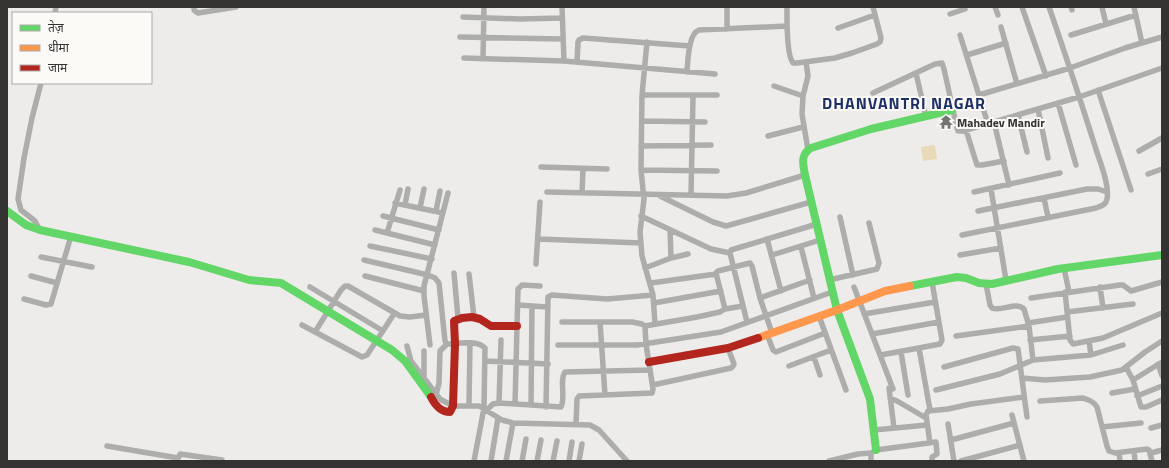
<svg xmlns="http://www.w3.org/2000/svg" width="1169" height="468" font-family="'Titillium Web','Noto Sans Devanagari',sans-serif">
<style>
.green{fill:#e8d9b8}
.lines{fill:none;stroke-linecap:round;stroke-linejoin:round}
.street{stroke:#adadac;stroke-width:5.5}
.fast{stroke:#63d668;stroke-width:8}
.slow{stroke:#ff974d;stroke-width:8}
.jam{stroke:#b3261e;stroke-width:8}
.labels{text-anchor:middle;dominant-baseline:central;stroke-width:4;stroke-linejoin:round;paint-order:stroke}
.poi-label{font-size:12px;font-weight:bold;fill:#343332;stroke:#fcfaf6;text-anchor:start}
.district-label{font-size:16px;font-weight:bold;letter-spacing:1px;fill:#1d2f67;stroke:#fcfaf6}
</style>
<rect width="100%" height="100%" fill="#eeecea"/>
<path class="green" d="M934,145l1,1 2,13 -14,2 -2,-14z"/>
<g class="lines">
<path class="street" d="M194,7v3l4,3 38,-6
M562,7l2,54
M727,7v22
M787,7c0,12 -1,47 6,56h4l38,-5 17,-5 25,-9 3,-2 1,-4 -8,-31
M995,7l3,8
M1022,7l24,69
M1071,7l1,3
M1102,7l4,17
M1134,7l8,36
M55,13l1,-6
M950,14l15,-5 -1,-2
M463,17l57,2 42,-1
M1001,27l16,57
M838,28l37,-13
M960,35l28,89
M1071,35l65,-20
M460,37l103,2
M647,42l-5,53 -1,75 3,29 -4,33 2,24 11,39 2,29
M967,55l39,-12
M464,58l100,3 151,13
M483,59l1,-52
M577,62l1,-20 1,-2 4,-2 107,8
M806,62l2,14 -5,20 -1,18 6,36
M687,72c1,-11 1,-38 12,-42l88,-4
M916,73l10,44
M774,86l29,10
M1098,90l33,100
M873,93l62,-29 7,-1 2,6 13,59 1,3h5l116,-34 83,-29
M642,95h75
M979,95l91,-27 55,-20 37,-11
M1058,103l18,62
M1038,109l10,49
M1018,115l9,37
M642,121l63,1
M994,122l15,63
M966,130l11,35h5l22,-4
M768,136l35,-9
M641,146l70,-1
M1139,151l23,-13
M541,167l66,2
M641,170l76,1
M1148,174l14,-5
M991,189l15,91
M547,192l180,4 19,-3 59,-18
M974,192l86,-19
M582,193l1,-24
M691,195l2,-99
M660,196l53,26 13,4 85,-24
M1044,198l4,19
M395,203l48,10
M405,205l3,-16
M420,208l4,-19
M436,211l4,-20
M978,211l109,-22h11l9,3
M383,216l56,14
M641,216l70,33 19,4
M840,217l13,58
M40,230l-5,-9 -14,-11 -3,-11 6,-41 8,-40 9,-35
M375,230l60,15
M670,230l1,28
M387,233l13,-43
M962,235l134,-27c5,-2 10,-3 11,-9 3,-14 -8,-39 -12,-53 -15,-47 -30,-93 -46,-139
M538,239l103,4
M767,239l14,52
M370,246l62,13
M801,247l13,51
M772,255l48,-15
M960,255l41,-7
M41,257l51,10
M364,260l64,15 7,3 4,5 6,58 2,3h2c10,-1 29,-4 36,4l-1,60 -10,53
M536,264l4,-62
M645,268l26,-10 17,-4
M1064,268l5,24
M454,273l4,45
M469,274l5,43
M31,276l26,7
M365,276l59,15
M829,280l48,-11 2,-6 -10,-40
M651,283l65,-9
M986,284l4,21 2,3c10,4 24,-7 32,1l5,17 4,34
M310,287l73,44
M854,287l39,102
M1100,287l3,21
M1065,292l5,48 3,4 30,-6 59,-25
M760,298l50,-18
M1031,298l89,-13h3l8,6 31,-9
M24,299l22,6 5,-1 20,-68
M654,303l67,-12
M518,305l29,2
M743,306l-18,3 -9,-36 2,-2 32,-8 2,3 8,32 12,35
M1067,312l66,-8
M864,314l71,-12
M819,316l27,74
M562,322h70l10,2 3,2
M600,322l5,73
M747,322l-17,-69 1,-3 86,-26
M1028,323l39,-6
M302,325l60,32 5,-2 27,-41
M315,332l26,-42 4,-4h3l52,30 10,1 16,-2
M767,334l6,16 3,2 49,-19
M872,334l67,-12
M956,336l73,-10
M1030,340l40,-4
M1089,341l2,14
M430,345l-6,-49v-10l24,-93
M558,345h79l84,-13 111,-40
M407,346l4,15 29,38 13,7h26l23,14 11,3 77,2 9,5 28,31
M919,348l11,62
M901,352l7,43
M881,355l59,-11 2,-4 -10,-58
M814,357l6,18
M485,361l63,3
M1158,364l4,12
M789,366l42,-16
M944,367l69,-19 5,1 9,68
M1126,367l7,13 8,27h5l16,-7
M1022,378l23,2 45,-3 32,-7 23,-18 17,-11
M424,379v-28
M1133,380l29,-18
M653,385l78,-17 2,-2 1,-2 -6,-16
M889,388l5,40
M936,390l64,-16 33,-14 58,-5 32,-10
M1112,393l23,-4
M436,395l3,-12 1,-32 7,-7
M1137,396l25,-10
M890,398l7,3 29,17
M1040,401l43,-3c6,2 10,3 14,9l10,39 2,5 6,2 32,-4 2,1 3,11
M499,403l2,-63
M515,404l3,-115 4,-4 18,1
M469,405l1,-62
M531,405l1,-99
M546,407l2,-110 4,-2 55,4 46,-4
M487,410l6,-6 6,-1 62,4c5,-10 -2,-27 4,-35l85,-2
M1012,415l12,46
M576,424l1,-25 2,-3 73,-3 1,-4 -7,-45 -1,-18 52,-9 23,-5 5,-3
M948,424l6,37
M1102,427l39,-4
M1151,428l11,-3
M874,430l53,-5
M951,440l63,-17
M930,443l-4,-28 2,-4 20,-2 23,-5 53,-7
M107,446l71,12
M1134,451l1,10
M1119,453l1,8
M1151,453l11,-3
M177,461l3,-7 42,6
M491,461l7,-43
M506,461l7,-38
M522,461l4,-22
M537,461l4,-21
M553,461l4,-20
M569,461l3,-19
M579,461l3,-17
M829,461l29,-7 13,-1
M871,461v-8l5,-3 60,-8 1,12 -5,3v4
M961,461l59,-16"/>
<path class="fast" d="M7,211l19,14 14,5 149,32 60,18 32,3 111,67 13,11 26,36
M910,286l47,-9 9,1 13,5 13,1 66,-15 104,-14
M876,450l-6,-51 -33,-89 -32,-135c-2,-11 -5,-20 6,-27l60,-19 81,-19"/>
<path class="slow" d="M758,338l79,-28 48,-19 25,-5"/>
<path class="jam" d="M649,362l79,-14 30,-10
M431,397c4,8 9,15 19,15l3,-6 2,-62 -1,-23 8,-3 10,-1 8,2 11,7h26"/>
</g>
<defs>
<symbol id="temple-bare" viewBox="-9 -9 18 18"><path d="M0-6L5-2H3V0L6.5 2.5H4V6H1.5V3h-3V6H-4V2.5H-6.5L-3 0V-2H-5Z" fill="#757472" stroke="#fcfaf6" stroke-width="2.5" paint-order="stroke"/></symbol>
</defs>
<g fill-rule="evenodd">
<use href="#temple-bare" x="936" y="112" width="20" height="20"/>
</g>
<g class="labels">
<g class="poi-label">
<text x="957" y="122">Mahadev Mandir</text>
</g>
<g class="district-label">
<text x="904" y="103">DHANVANTRI NAGAR</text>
</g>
</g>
<rect width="1169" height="468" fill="none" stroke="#343332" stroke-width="16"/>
<rect x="12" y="12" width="140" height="72" fill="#fcfaf6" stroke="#acaaa8"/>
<rect x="20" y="25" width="20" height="6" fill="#63d668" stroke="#acaaa8"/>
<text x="48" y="32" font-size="12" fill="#343332">तेज़</text>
<rect x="20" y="45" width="20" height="6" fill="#ff974d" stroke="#acaaa8"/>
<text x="48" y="52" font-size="12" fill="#343332">धीमा</text>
<rect x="20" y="65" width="20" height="6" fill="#b3261e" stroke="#acaaa8"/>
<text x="48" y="72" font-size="12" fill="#343332">जाम</text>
</svg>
